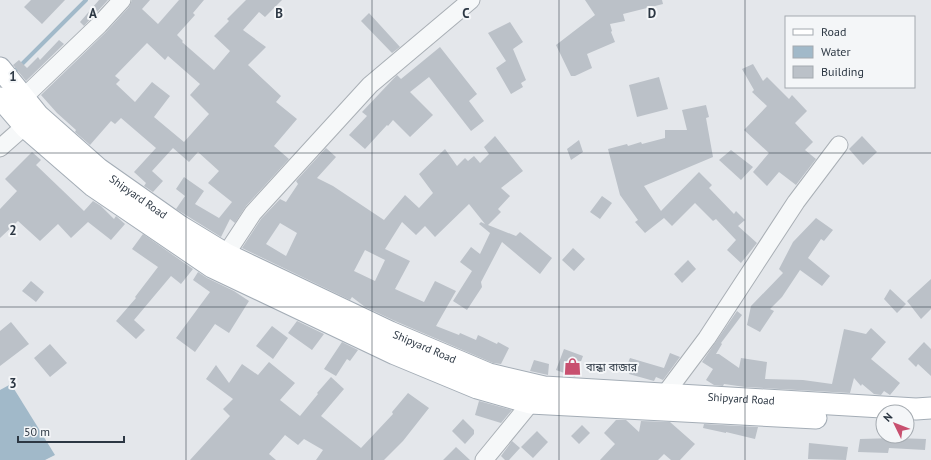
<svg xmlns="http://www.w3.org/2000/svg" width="931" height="460" font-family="'PT Sans','Noto Sans Bengali',sans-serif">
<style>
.water{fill:#a1b9c9}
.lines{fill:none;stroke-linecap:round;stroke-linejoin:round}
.stream{stroke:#a1b9c9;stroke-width:4}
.building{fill:#bbc1c8;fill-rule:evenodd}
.minor-casing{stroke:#a9afb5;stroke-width:19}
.major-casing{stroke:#a4adb6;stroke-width:23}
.minor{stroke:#f6f8f9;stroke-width:17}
.major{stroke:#fff;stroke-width:21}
.grid{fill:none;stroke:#2c3743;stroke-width:1;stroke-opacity:0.55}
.labels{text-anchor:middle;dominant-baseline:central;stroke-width:4;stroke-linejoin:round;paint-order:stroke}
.street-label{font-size:11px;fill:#2c3743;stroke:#f4f6f8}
.poi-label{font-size:11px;fill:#2c3743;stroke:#f4f6f8;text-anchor:start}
.grid-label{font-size:13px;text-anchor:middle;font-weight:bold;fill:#2c3743;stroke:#f4f6f8;stroke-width:4;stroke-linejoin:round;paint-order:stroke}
</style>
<rect width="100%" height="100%" fill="#e4e7eb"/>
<path class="water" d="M11,384l44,71 -10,5h-45v-70z"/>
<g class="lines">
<path class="stream" d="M12,74l74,-74"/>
</g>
<path class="building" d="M31,0h34l-23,24 -18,-17z
M99,0h9l-24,26 -4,-4z
M132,0h18l-8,9 16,15 21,-24h25l-11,13 2,2 -18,20 6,6 -1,1 32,28 16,-19 -16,-15 15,-15 -2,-2 19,-19h36l-17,17 -6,-5 -16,18 23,17 -18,18 33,31 -5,6 21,17 -23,27 15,13 -43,47 -11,17 -5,-4 -9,18 -45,-28 9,-13 -9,-7 8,-12 20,14 -9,13 24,14 13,-16 -24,-19 11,-12 -21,-19 -9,10 -16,-14 -21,23 11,10 -10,11 -9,-6 2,-3 -12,-11 22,-24 -35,-30 -6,6 -4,-3 -21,24 -15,-13 1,-2 -19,-17 -16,-18 65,-63 23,-25zM147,43l18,17 3,-4 32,28 -10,11 19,19 -25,28 -30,-25 16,-21 -18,-14 -17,20 -19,-18 4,-4 -5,-4z
M585,0h77l1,4 -40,10 2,7 -15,3 2,7 -1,1 4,10 -28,12 5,14 -17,8h-4l-15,-31 39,-30z
M369,13l31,34 -8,6 -31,-32z
M510,22l13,20 -10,7 13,31 -5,3 2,4 -12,7 -15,-26 10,-7 -18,-28z
M59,40l5,4 -38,37 -13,-16 6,-5 8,8 11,-11 2,3z
M440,47l37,47 -8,7 15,20 -13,10 -42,-54 -19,15 23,23 -23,22 -17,-17 -5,6 -1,-1 -22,24 -16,-14 18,-19 -5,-4 35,-37 4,4z
M753,64l10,17 4,-4 22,22 3,-4 15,16 -12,12 18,19 -8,8 11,9 -20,26 -17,-13 -12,14 -14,-14 16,-19 -25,-23 23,-24 -15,-14 2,-2 -12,-21z
M659,77l9,32 -31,8 -8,-32z
M706,105l3,12 -3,1 7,39 -69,29 17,25 38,-39 13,13 -3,3 25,26 2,-3 9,9 -7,6 19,17 -16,20 -14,-13 9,-10 -20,-21 -3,2 -18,-18 -23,23 -8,-8 -19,15 -10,-11 3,-2 -18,-25 -12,-46 19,-5 1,2 13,-4 1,2 23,-6v-8h22l-5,-20z
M495,136l28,35 -22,17 9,8 -12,13 3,3 -13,13 28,11 4,-4 32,26 -12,16 -38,-32 -21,40 1,5 -15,23 -14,-9 19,-30 -12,-9 11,-15 9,7 10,-21 -11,-9 2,-2 4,2 -16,-20 -34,33 -10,-11 -9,9 -14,-13 -17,27 25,12 -15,28 29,13 11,-21 21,10 -20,35 23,9 1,-2 16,7 2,-5 19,9 1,-2 11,6 -8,16 -8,-1 -98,-42 -30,-14 -13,-10 -2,3 -108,-52 19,-29 19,-20 6,3 12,-18 -2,-3 30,-33 10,9 -19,21 16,8 51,34 21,-25 14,13 14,-15 -14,-19 26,-25 12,17 8,-8 3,3 6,-5 6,7 9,-9 -5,-7zM280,223l17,10 -11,23 -20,-12zM365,250l20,10 -10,21 -21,-10z
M862,136l15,16 -14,13 -14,-16z
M579,140l4,12 -12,8 -4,-11z
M731,150l22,17 -12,13 -22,-20z
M32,152l9,8 -5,5 48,46 9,-10 8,5 13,13 2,-3 9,8 -14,16 -23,-18 -17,16 -13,-14 -18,17 -22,-20 -18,17v-29l17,-18 -12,-12z
M602,196l10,7 -12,16 -10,-7z
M816,218l17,12 -9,11 -3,-2 -13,19 22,18 -8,10 -22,-16 -18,27 -12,12 4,2 -14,21 -13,-7 4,-19 32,-33 -4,-4 14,-27z
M143,234l50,35 -12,15 -10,-8 -37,44 11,10 -9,9 -20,-18 20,-23 -1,-1 23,-30 -26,-18z
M573,248l12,11 -11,12 -12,-11z
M688,260l8,9 -14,14 -8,-9z
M198,272l9,6 27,13 15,10 -20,32 -14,-9 -20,28 -19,-14 34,-46 -17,-12z
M931,279v30l-10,10 -14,-18z
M31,281l13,11 -8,10 -14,-11z
M890,289l16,15 -9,9 -13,-14z
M737,311l5,4 -21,28 1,1 -6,10h3l20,14 2,-10 26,4 -2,17 38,1 29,4 12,-55 22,5 5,-6 15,14 -15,17 29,24 -10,12 -6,-4 -3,4 -7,-1 -12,-10 -1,2 -7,-8 -4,15 -105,-6 -21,-3 -1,2 -9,-1 -8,-5 7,-11 -11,-7z
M297,321l27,13 -12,16 -24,-17z
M11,322l18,22 -29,22v-35z
M272,326l16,12 -15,21 -17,-13z
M342,342l16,8 -8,11 -3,-2 -11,17 -12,-7z
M924,342l7,7v27l-13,-12 -2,3 -8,-8z
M50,344l17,19 -17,14 -16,-19z
M564,349l19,7 -8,21 -19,-7z
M670,353l10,4 -17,23 -7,-3 -2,4 -25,-7 2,-7 -4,-2 3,-7 34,10z
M534,360l15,4 -1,11 -18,-4z
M269,362l26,21 -15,17 20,16 18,-22 -1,-1 14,-16 13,12 -23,27 40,32 32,-34 -1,-2 16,-19 21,15 -26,33 -19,19h-68l7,-10 -19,-11 -6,6 -13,-10 -16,19 7,6h-86l40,-44 -7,-7 10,-10 -27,-20 10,-14 13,18 13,-19 16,11z
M479,401l33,9 -11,13 -26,-8z
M463,419l11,11v4l-9,10 -13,-13z
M616,420h10l13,12 2,-11 29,1 25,22 -15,16h-9l-7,-6 -6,6h-58l15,-16 -11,-11z
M704,424l54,3 -3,12 -29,-7v1l-23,-5z
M582,425l8,8 -11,11 -8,-8z
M537,431l11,11 -15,16 -12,-11z
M895,438l31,1 -1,11 -36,-2 -1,5 -30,-1 2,-13z
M512,441l8,7 -11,12h-4l-4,-4z
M809,443l39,4 -2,13 -38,-1z
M456,447l14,13h-27z"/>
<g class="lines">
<defs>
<path id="minor" d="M24,97l75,-72 23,-25
M0,148l34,-30
M226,254l27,-41 117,-128 101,-85
M665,394l42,-56 89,-136 43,-57
M484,460l54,-66"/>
<g id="major">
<path id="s1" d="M0,68l38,47 61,54 81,57 46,28 164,78 99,42 55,13 372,22 15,-1"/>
<path d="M0,98l25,29 68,59 119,81 183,87 82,34 53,15 286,15"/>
</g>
</defs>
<use href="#minor" class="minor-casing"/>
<use href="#major" class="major-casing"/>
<use href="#minor" class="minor"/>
<use href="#major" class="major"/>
</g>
<path class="grid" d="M186,0v460M372,0v460M559,0v460M745,0v460M0,153h931M0,307h931"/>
<defs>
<symbol id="shop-bare" viewBox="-9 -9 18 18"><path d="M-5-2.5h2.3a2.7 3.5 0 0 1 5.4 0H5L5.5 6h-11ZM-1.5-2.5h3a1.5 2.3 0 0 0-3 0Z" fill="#c8506f" stroke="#f4f6f8" stroke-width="2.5" paint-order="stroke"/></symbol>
</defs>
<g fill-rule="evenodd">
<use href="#shop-bare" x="560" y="354" width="25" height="25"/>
</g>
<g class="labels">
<g class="street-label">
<text stroke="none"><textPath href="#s1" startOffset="190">Shipyard Road</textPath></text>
<text stroke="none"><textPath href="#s1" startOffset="514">Shipyard Road</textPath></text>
<text stroke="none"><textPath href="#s1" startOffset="838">Shipyard Road</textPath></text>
</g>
<g class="poi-label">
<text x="586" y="367">বান্ধা বাজার</text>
</g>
</g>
<g class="grid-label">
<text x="93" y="18">A</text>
<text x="279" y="18">B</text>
<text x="466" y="18">C</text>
<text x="652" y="18">D</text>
<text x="13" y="81">1</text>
<text x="13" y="235">2</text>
<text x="13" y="388">3</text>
</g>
<rect x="785" y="16" width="130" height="72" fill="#f4f6f8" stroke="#a4aab0"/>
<rect x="793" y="29" width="20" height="6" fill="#ffffff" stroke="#a4aab0"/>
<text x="821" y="36" font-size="12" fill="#2c3743">Road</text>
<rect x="793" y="46" width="20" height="12" fill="#a1b9c9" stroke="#a4aab0"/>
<text x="821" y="56" font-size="12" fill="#2c3743">Water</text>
<rect x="793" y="66" width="20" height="12" fill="#bbc1c8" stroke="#a4aab0"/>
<text x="821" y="76" font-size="12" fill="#2c3743">Building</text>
<g transform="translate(895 424) rotate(313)"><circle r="19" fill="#f4f6f8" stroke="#a4aab0"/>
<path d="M0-3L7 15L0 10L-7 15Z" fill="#c8506f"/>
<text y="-6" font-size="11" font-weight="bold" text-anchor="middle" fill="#2c3743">N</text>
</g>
<path d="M18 436v6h106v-6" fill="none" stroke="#2c3743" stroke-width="2"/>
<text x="24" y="436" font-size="12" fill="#2c3743" stroke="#f4f6f8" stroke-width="3" paint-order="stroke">50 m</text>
</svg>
